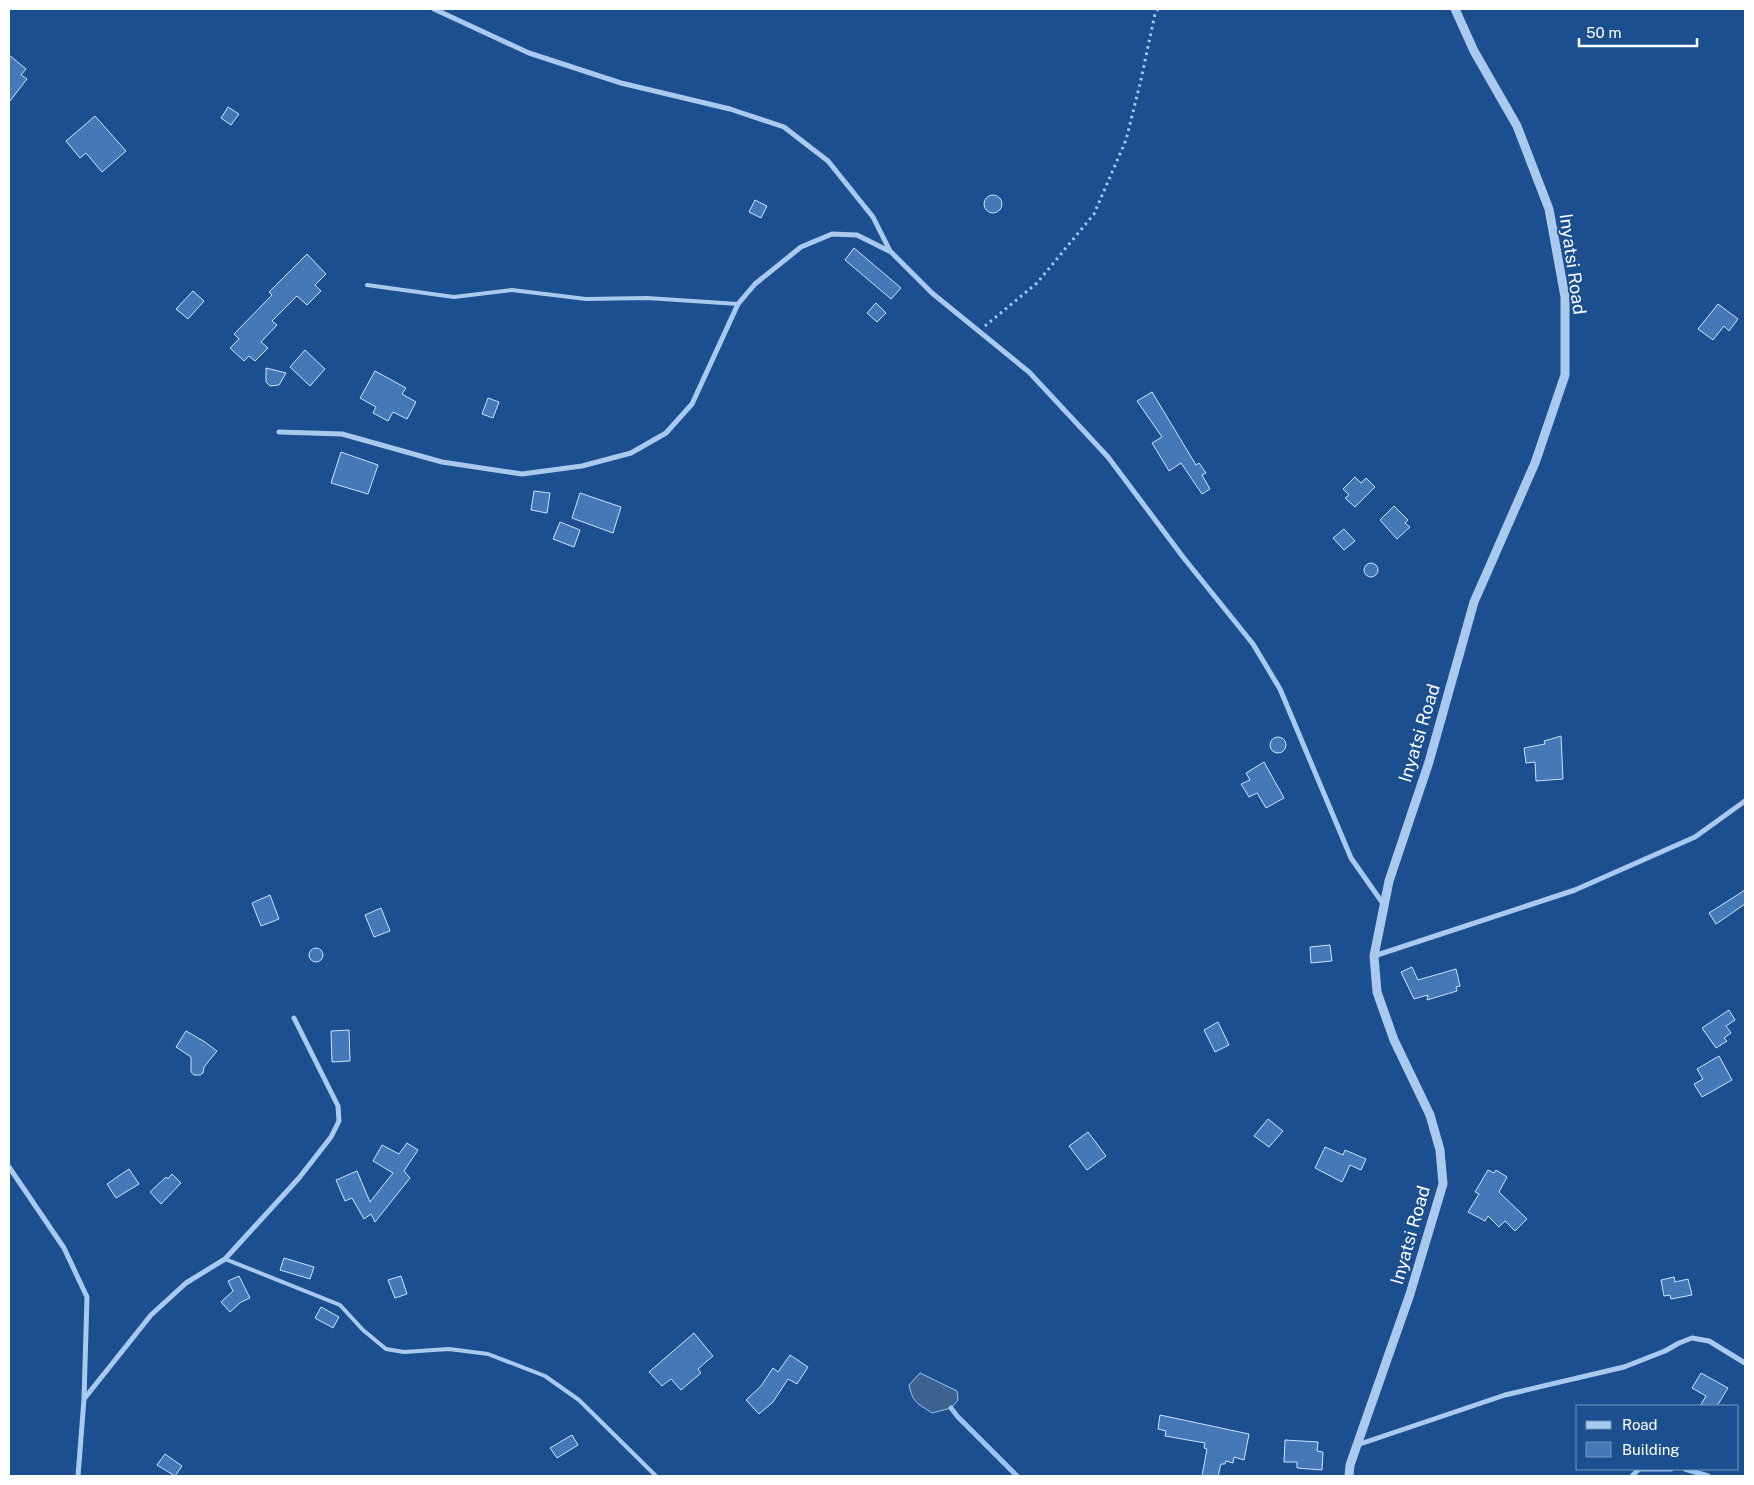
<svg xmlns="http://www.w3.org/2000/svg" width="1754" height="1485" font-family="'Public Sans',sans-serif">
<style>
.water{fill:#3c6290;stroke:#9cc4f0}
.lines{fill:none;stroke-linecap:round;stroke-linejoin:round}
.stream{stroke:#9cc4f0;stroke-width:5}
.building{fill:#4478b7;stroke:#cfe3fa}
.path{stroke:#a9c9ee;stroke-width:3;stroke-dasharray:2.5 4;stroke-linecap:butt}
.service{stroke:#a9c9ee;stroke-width:4}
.minor{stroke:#a9c9ee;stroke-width:5}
.tertiary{stroke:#a9c9ee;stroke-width:9}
.labels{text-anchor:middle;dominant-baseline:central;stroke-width:4;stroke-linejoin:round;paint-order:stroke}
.street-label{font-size:18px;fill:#fff;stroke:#1b4f8f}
</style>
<rect width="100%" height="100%" fill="#1b4f8f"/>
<path class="water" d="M920,1373l37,18 1,9 -7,8 -19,5c-15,-10 -19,-10 -23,-28z"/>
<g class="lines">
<path class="stream" d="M951,1408l7,9 59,59
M1685,1469l23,7
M1632,1476l7,-7h32"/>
</g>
<path class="building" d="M9,55l17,14 -5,6 6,4 -18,23z
M228,107l11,7 -8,11 -10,-7z
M95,116l31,35 -24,21 -16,-19 -6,5 -14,-17z
M984 204a9 9 0 1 1 18 0a9 9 0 1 1-18 0Z
M755,200l12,6 -6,12 -12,-6z
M854,248l47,40 -10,11 -46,-39z
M307,254l19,20 -11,11 6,6 -14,14 -10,-9 -25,25 5,4 -16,17 7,6 -13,13 -6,-5 -5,5 -14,-13 9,-9 -5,-5 38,-39 -3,-3z
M193,291l11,10 -16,18 -12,-10z
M876,303l10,10 -9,9 -10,-9z
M1718,304l20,15 -9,12 -5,-5 -11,14 -15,-11z
M305,350l20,19 -15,17 -20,-19z
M266,368l20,5 -7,12 -9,1 -4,-4z
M375,371l31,17 -4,6 14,8 -9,17 -14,-7 -5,9 -15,-8 3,-6 -16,-9z
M1152,392l44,73 3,-2 7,10 -4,2 8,14 -8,5 -21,-31 -12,8 -17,-28 10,-6 -25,-36z
M488,398l11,4 -6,16 -11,-4z
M341,452l37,13 -10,29 -37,-11z
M1355,477l6,6 5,-5 9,9 -20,20 -10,-9 4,-3 -6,-6z
M534,491l16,2 -3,20 -16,-3z
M580,493l41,14 -8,26 -41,-15z
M1394,506l14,14 -3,3 5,4 -13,12 -17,-19z
M560,522l20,8 -6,17 -21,-8z
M1344,529l11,12 -11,9 -11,-12z
M1364 570a7 7 0 1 1 14 0a7 7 0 1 1-14 0Z
M1561,736l2,43 -27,2 -1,-19 -9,1 -2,-15 21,-4 -1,-3z
M1270 745a8 8 0 1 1 16 0a8 8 0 1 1-16 0Z
M1264,762l20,36 -18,10 -9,-15 -8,4 -8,-13 9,-4 -4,-7z
M1745,890v14l-29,20 -7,-11z
M270,895l9,24 -18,7 -9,-23z
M381,908l9,23 -16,6 -9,-22z
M1330,945l2,16 -21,2 -1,-16z
M309 955a7 7 0 1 1 14 0a7 7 0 1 1-14 0Z
M1412,967l6,13 38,-11 4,17 -4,1 1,4 -30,9 1,-5 -14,4 -13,-27z
M1729,1010l6,10 -9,6 5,7 -7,5 3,3 -11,7 -14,-20z
M1218,1022l11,23 -14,7 -11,-22z
M349,1030l1,31 -18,1 -1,-31z
M186,1031l19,11 12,9 -13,16 -1,6 -3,2h-6l-3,-3v-15l-15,-10z
M1719,1056l13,24 -30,17 -8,-13 9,-5 -6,-10z
M1268,1119l15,12 -14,16 -15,-11z
M1088,1132l18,24 -19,14 -18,-24z
M407,1143l11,7 -14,21 6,7 -35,44 -4,-8 -7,5 -12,-21 -7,3 -9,-21 21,-9 13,31 23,-29 -20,-12 9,-16 17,9z
M1325,1147l18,8 2,-5 21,9 -5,11 -11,-5 -8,17 -27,-14z
M129,1169l10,15 -23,14 -9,-14z
M1488,1170l6,3 2,-3 11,7 -8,15 28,27 -12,12 -10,-10 -6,6 -11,-11 -3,5 -17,-9 11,-18 -4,-2z
M172,1174l9,9 -20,21 -11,-12 16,-15 2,2z
M284,1258l30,9 -4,12 -30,-9z
M239,1276l11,22 -9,4 -11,10 -9,-10 12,-11 -5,-10z
M401,1276l6,18 -12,4 -7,-18z
M1674,1277l1,5 13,-3 4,16 -21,4 -1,-4 -6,1 -3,-16z
M321,1307l18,10 -6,11 -18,-10z
M694,1333l19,23 -15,13 3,4 -20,17 -10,-11 -9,7 -13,-14z
M790,1355l18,12 -11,17 -9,-5 -15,23 -14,12 -13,-14 15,-14 12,-18 5,4z
M1701,1373l27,15 -11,18h-17l6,-10 -14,-8z
M1160,1415l89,19 -5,26 -10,-3 -1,6 -7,-2 -1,3h-4l-3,12h-16l5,-27 -3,-1 1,-5 -40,-7 1,-5 -8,-2z
M572,1435l6,10 -21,13 -7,-10z
M1285,1440l33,2 -1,9 6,1 -1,18 -25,-2v-6h-13z
M165,1454l17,12 -7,10 -18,-11z"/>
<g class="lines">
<path class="path" d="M985,326l52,-43 57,-69 32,-74 14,-56 15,-70 3,-5"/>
<path class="service" d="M367,285l87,12 58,-7 74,9 61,-1 91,6
M225,1259l115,46 23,25 23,19 18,3 45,-3 39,5 57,22 34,24 77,76"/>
<path class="minor" d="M434,9l95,44 92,30 109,26 54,18 44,34 45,56 17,34 42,42 97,79 79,85 75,100 70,87 27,45 71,169 33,47
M279,432l63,2 100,28 80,12 60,-8 49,-13 35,-20 26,-29 46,-100 17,-20 46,-37 31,-13 25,1 32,16
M1374,956l201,-66 120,-53 50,-36
M9,1167l55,81 23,49 -3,102 -6,77
M84,1399l67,-84 35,-32 39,-24 74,-81 32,-41 8,-16 -1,-15 -44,-88
M1357,1445l148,-50 119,-28 41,-16 14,-8 13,-5 17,3 36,22"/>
<path class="tertiary" d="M1349,1476l1,-11 60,-171 33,-110 -3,-34 -10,-35 -36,-75 -17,-48 -3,-36 15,-75 40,-119 45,-160 61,-139 30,-88v-78l-16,-88 -32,-83 -43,-75 -19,-42"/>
</g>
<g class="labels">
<g class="street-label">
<text transform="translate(1573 264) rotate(82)">Inyatsi Road</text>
<text transform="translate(1419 733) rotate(-73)">Inyatsi Road</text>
<text transform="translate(1410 1235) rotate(-74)">Inyatsi Road</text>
</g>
</g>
<rect width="1754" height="1485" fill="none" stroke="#ffffff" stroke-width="20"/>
<rect x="1576" y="1405" width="162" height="65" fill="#1b4f8f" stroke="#7695bc"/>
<rect x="1586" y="1421" width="25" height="8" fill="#a9c9ee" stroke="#7695bc"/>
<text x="1622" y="1430" font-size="15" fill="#ffffff">Road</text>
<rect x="1586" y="1442" width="25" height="15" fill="#4478b7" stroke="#7695bc"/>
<text x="1622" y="1455" font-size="15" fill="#ffffff">Building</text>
<path d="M1579 38v8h118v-8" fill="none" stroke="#ffffff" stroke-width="2.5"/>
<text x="1586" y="38" font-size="15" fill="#ffffff" stroke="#1b4f8f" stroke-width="4" paint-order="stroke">50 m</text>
</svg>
